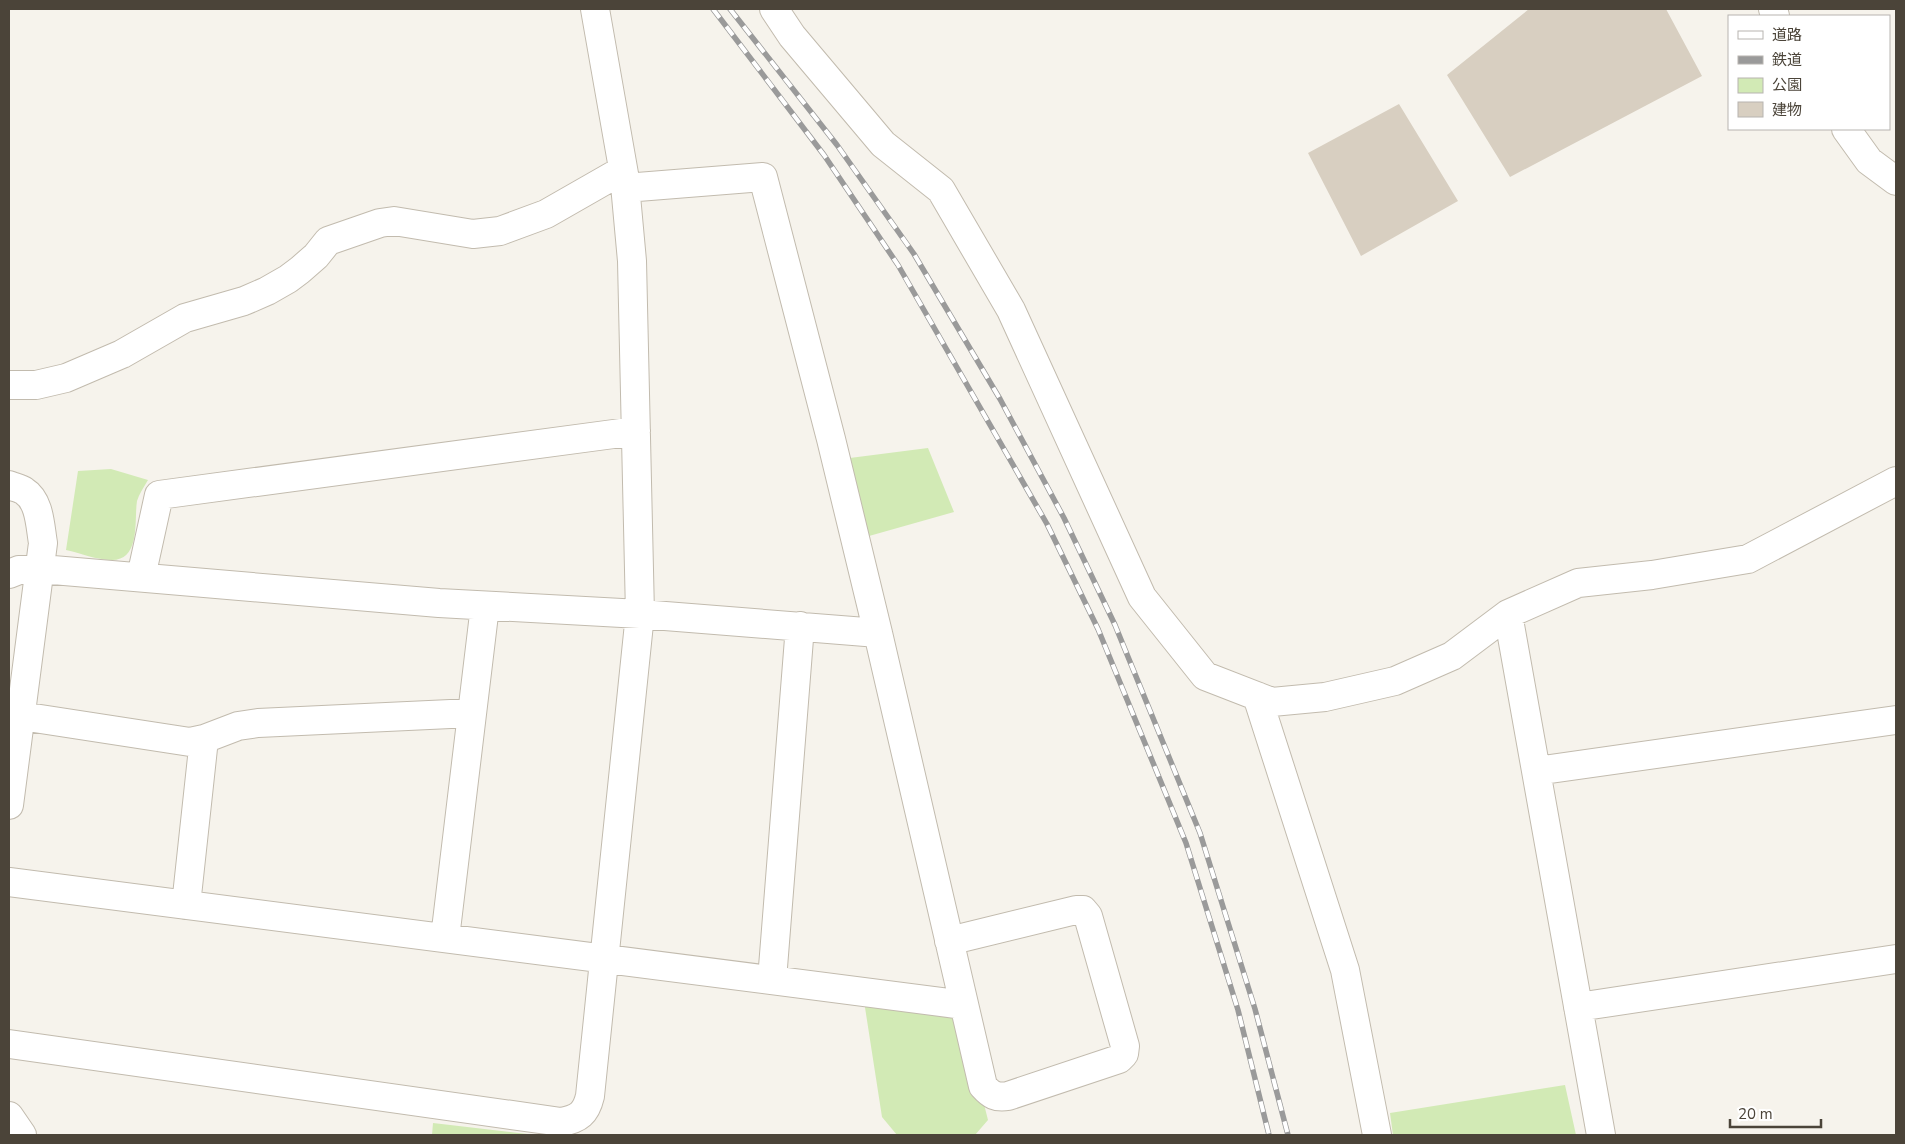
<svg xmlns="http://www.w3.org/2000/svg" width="1905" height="1144" font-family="'Nunito Sans','Noto Sans JP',sans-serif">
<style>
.green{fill:#d2eab5}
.building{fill:#d8cfc1}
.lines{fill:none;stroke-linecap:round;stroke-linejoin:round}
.minor-casing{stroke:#c2bbae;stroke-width:30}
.minor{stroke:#fff;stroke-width:28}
.rail-casing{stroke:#9a9a9a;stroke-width:5.5}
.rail{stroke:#fff;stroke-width:4;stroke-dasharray:11;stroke-linecap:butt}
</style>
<rect width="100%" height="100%" fill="#f6f3ec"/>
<path class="green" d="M928,448l26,64 -92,26 -20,-79z
M111,469l37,11c-4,7 -9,14 -11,21 -3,18 4,59 -25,59 -15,0 -32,-7 -46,-10l12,-79z
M864,1001l96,8 28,111 -13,15h-78l-15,-18z
M1565,1085l11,50h-183l-3,-22z
M433,1123l103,12h-104z"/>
<path class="building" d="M1529,9h137l36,67 -192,101 -63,-102z
M1399,104l59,97 -97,55 -53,-103z"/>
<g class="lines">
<defs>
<path id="minor" d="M774,9l18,27 91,108 58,46 70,120 131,287 63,79 67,26 53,-5 70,-16 57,-25 56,-42 70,-31 74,-8 96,-16 148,-78
M1773,9l2,7
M1846,129l23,32 27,20
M625,188l138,-11 68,262 47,194 105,453c8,9 13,12 25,10l111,-37 5,-5 1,-8 -37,-130 -5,-6h-7l-127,31
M9,385h27l30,-7 56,-24 63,-36 59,-17 23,-10 21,-12 12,-9 16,-14 12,-15 52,-18 14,-2 79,13 27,-3 46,-17 77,-44
M9,485c4,2 11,3 15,6 16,10 16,35 19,52l-34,262
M9,574l10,-4 22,-1 398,34 201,11 238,19
M141,577l18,-82 477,-64
M1508,614l93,521
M1257,696l88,274 32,165
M21,716l169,26 14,-3 34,-13 20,-3 214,-10
M1536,771l360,-51
M9,882l955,123
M186,905l18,-166
M445,938l40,-332
M772,980l28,-354
M1578,1007l318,-48
M9,1044l552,78c18,-3 25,-9 29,-26l50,-482 -8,-353 -8,-87 -29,-165
M9,1116l13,19"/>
</defs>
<use href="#minor" class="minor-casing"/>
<use href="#minor" class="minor"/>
<defs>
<path id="rail" d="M713,9l111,146 74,110 149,259 51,105 88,214 52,167 31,125
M730,9l107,136 77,109 86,145 64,119 51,107 85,208 55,176 33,126"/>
</defs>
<use href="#rail" class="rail-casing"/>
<use href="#rail" class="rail"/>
</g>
<rect width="1905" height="1144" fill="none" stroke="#4b4439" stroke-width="20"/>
<rect x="1728" y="15" width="162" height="115" fill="#ffffff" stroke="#b7b4b0"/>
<rect x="1738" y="31" width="25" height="8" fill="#ffffff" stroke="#b7b4b0"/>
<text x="1772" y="40" font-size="15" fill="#4b4439">道路</text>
<rect x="1738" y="56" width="25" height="8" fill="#9a9a9a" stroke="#b7b4b0"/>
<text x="1772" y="65" font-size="15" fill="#4b4439">鉄道</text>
<rect x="1738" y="78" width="25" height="15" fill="#d2eab5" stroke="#b7b4b0"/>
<text x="1772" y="90" font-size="15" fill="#4b4439">公園</text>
<rect x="1738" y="102" width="25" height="15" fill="#d8cfc1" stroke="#b7b4b0"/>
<text x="1772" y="115" font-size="15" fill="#4b4439">建物</text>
<path d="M1730 1119v8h91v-8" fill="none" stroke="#4b4439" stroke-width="2.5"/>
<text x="1738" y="1119" font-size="15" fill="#4b4439" stroke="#ffffff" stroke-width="4" paint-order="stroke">20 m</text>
</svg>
